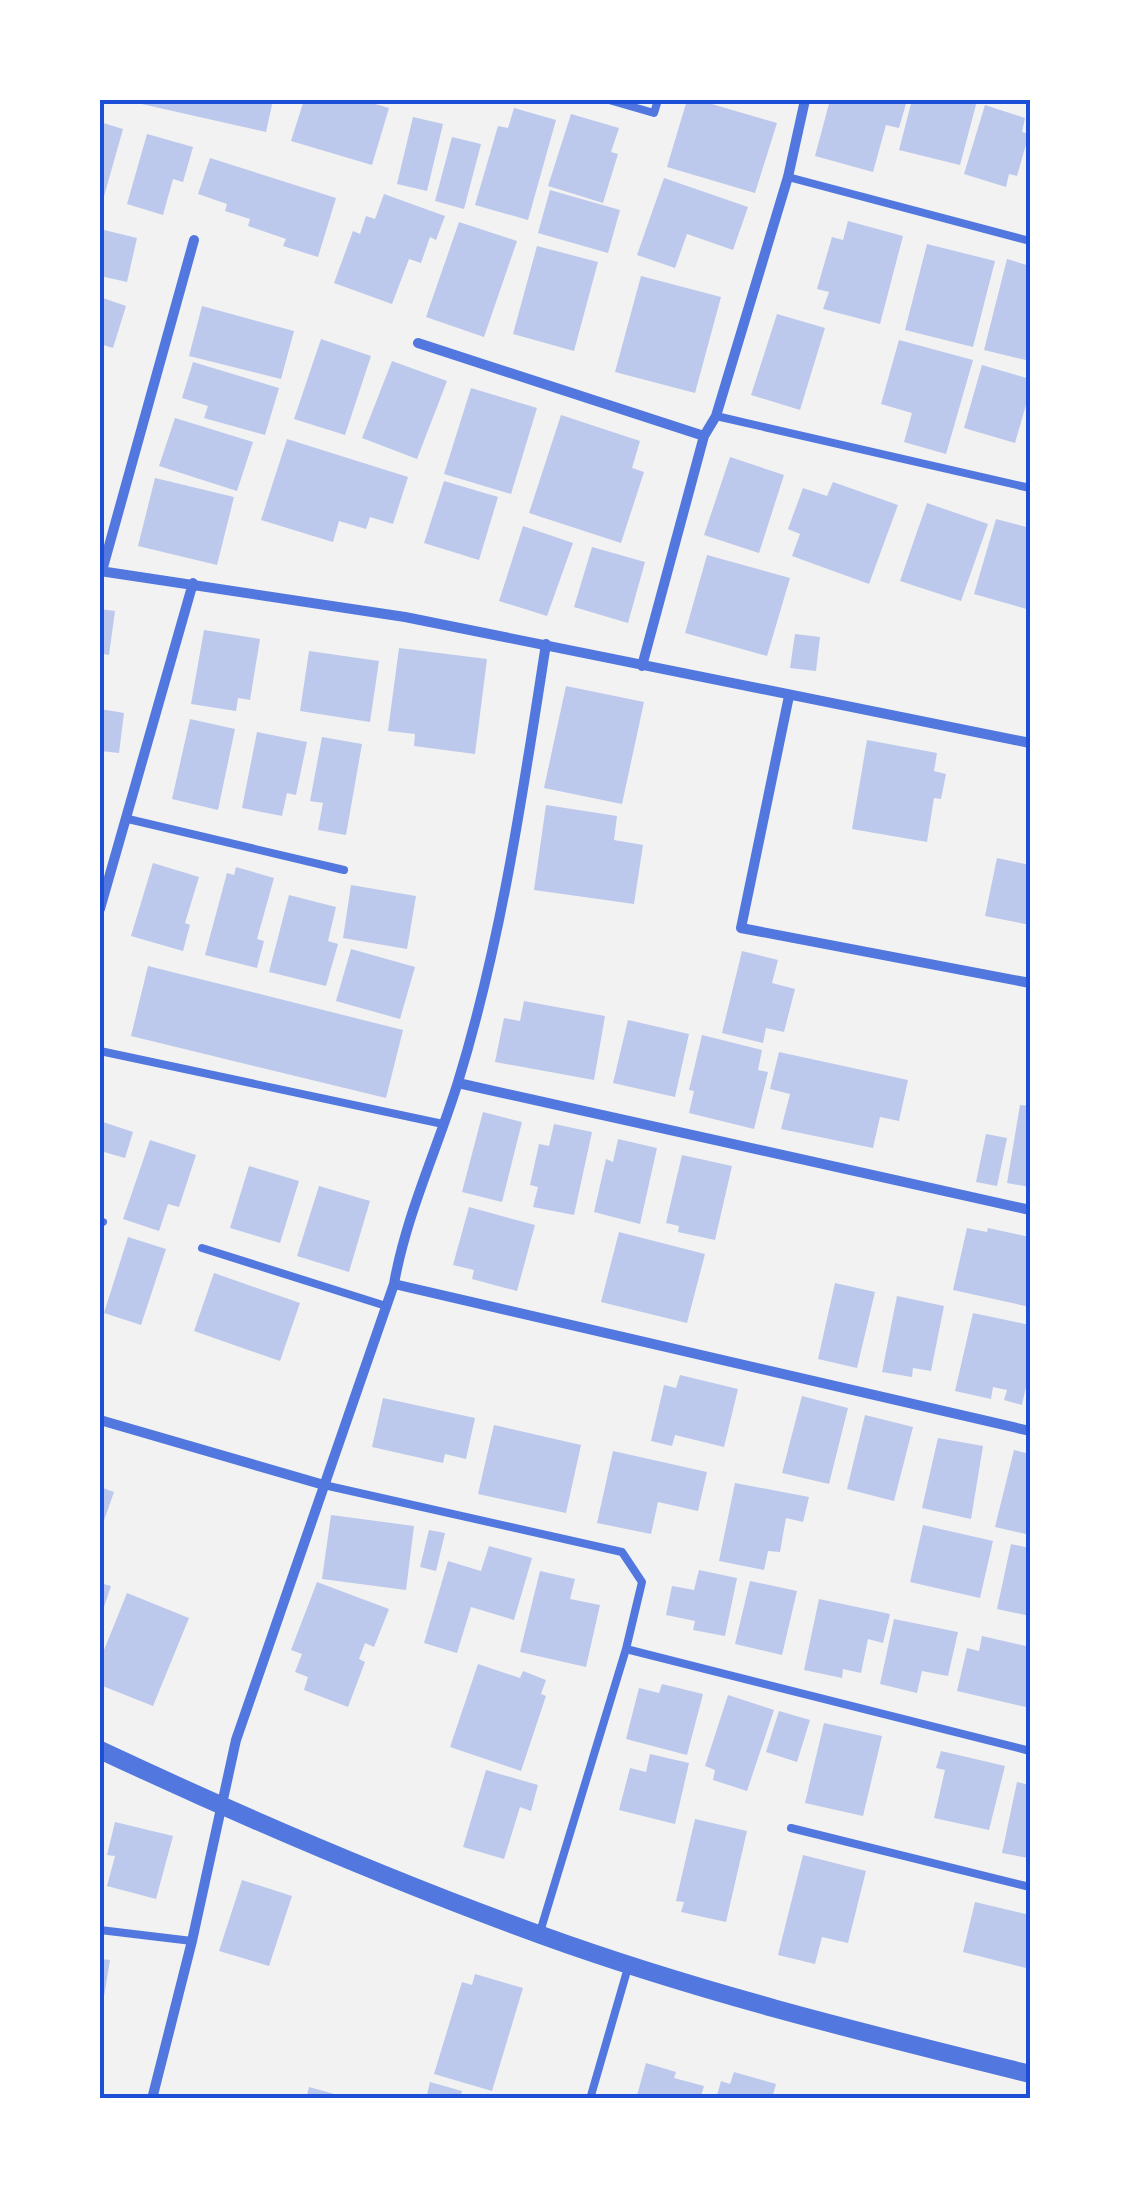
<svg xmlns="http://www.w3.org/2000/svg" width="1130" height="2199" font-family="'Golos Text',sans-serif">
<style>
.building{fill:#bdc9ec}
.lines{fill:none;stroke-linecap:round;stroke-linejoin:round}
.service{stroke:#5277de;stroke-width:8}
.minor{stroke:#5277de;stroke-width:10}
.tertiary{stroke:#5277de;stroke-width:18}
.neatline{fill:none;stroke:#1d4ed8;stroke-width:4}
</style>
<rect width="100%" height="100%" fill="#f2f2f2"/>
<path class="building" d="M124,100h149l-7,32z
M304,100h57l28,8 -17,57 -81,-24z
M687,100h11l79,23 -22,70 -88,-26z
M830,100h77l-8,28 -13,-3 -13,47 -58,-16z
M912,100l65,1 -17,64 -61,-15z
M985,105l40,13 -3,14 7,2 -12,42 -8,-2 -3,13 -42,-13z
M514,108l42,12 -28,100 -53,-15 23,-79 10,2z
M571,114l48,14 -8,24 7,2 -15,49 -55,-17z
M413,117l30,7 -16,67 -30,-7z
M100,122l23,7 -22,78h-1z
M147,134l46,13 -10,35 -10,-3 -10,36 -36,-11z
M452,137l29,7 -17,65 -29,-8z
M210,158l126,40 -18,59 -35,-11 3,-7 -38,-13 2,-7 -25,-8 2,-7 -29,-10z
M664,178l84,29 -15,43 -46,-16 -12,34 -38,-13z
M550,190l70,20 -12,43 -70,-20z
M384,194l61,22 -9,24 -6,-3 -9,26 -12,-4 -17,45 -58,-21 19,-52 7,3 6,-18 9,3z
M848,221l55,15 -23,88 -57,-15 6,-17 -12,-3 15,-52 11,3z
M459,222l58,19 -33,96 -58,-20z
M100,229l37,9 -10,44 -27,-6z
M927,244l68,17 -22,86 -68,-17z
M537,246l61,16 -24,89 -61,-17z
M1007,259l23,7v95l-46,-11z
M641,276l80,21 -26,96 -80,-21z
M100,297l26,9 -13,42 -13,-4z
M202,306l92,25 -13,48 -92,-23z
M777,314l48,14 -25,82 -49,-15z
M321,339l50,17 -26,79 -51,-16z
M899,340l74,20 -27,94 -42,-12 8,-29 -31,-9z
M392,361l55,20 -30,78 -55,-21z
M193,362l86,26 -14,47 -61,-17 4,-12 -26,-8z
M982,365l48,14v12l-15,52 -51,-15z
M471,388l66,20 -26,86 -67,-20z
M561,415l79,26 -8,27 12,4 -23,71 -92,-30z
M175,418l78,24 -16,49 -78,-25z
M287,439l121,38 -15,47 -23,-7 -4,12 -27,-8 -6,21 -72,-22z
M730,457l54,18 -25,78 -55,-18z
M155,478l79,19 -17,68 -79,-19z
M444,481l54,16 -19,63 -55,-17z
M833,482l65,23 -29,79 -77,-28 8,-22 -12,-5 15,-41 24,8z
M927,503l61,21 -27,77 -61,-20z
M996,519l34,9v82l-56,-16z
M523,526l50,17 -26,73 -48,-15z
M592,547l53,15 -17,61 -54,-16z
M707,555l83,23 -23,78 -82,-23z
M100,609l15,2 -6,44 -6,-1 -1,7z
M204,630l56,9 -10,61 -12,-2 -2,13 -45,-7z
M795,634l25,3 -4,34 -26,-3z
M399,648l88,11 -12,95 -61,-8 1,-12 -27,-3z
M309,651l70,10 -9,61 -70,-11z
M566,686l78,16 -22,102 -78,-16z
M100,709l24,4 -5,40 -19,-2z
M190,719l45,10 -17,81 -46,-11z
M257,732l50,10 -11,53 -9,-2 -5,23 -40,-8z
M322,737l40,7 -16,91 -28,-5 5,-27 -13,-2z
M867,740l70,13 -3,18 12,3 -5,25 -7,-1 -7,44 -75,-13z
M546,805l71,11 -3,24 29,5 -9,59 -100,-14z
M997,858l33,7v60l-45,-9z
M153,863l46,14 -14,46 5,2 -7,26 -52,-15z
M236,867l38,11 -17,61 7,2 -7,27 -52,-13 22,-82 7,2z
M351,885l65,11 -9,53 -64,-11z
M289,895l47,12 -8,34 10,3 -12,42 -57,-14z
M351,949l64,18 -15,52 -64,-18z
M742,951l36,9 -6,23 23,6 -11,43 -18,-4 -3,15 -41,-10z
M148,966l255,64 -17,68 -255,-62z
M524,1001l81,15 -11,64 -99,-18 9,-44 16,3z
M628,1020l61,14 -14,63 -62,-14z
M702,1035l60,15 -4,20 10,2 -14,57 -65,-16 5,-22 -5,-1z
M779,1052l129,28 -9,41 -19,-4 -7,31 -92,-19 9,-35 -20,-5z
M1020,1105l10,1v81l-23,-4z
M483,1112l39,10 -20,80 -40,-10z
M100,1121l33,11 -8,26 -21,-6 -4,10z
M554,1124l38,8 -18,83 -41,-8 5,-20 -8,-2 9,-41 10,2z
M986,1134l21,4 -10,48 -21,-4z
M618,1139l39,9 -17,76 -46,-12 12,-53 7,3z
M150,1140l46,15 -17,52 -11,-3 -9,27 -36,-12z
M682,1155l50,11 -17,74 -37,-8 1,-6 -13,-3z
M249,1166l50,15 -19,62 -50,-15z
M319,1186l51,15 -21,71 -52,-16z
M469,1207l66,18 -18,66 -45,-12 2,-9 -21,-5z
M967,1228l20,4 1,-4 42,9v70l-77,-17z
M619,1232l86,22 -18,69 -86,-21z
M128,1237l38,12 -25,76 -37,-12z
M214,1273l86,30 -20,58 -86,-30z
M835,1283l40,9 -18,76 -39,-9z
M897,1296l47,10 -13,65 -18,-3 -1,9 -30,-5z
M973,1313l57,12v43l-8,37 -18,-5 3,-10 -14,-3 -2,12 -36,-8z
M680,1375l58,14 -14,58 -49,-12 -3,11 -21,-5 13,-56 12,3z
M802,1396l46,12 -19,76 -47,-11z
M383,1398l92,20 -9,41 -21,-5 -2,9 -71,-16z
M865,1415l48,12 -19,74 -47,-12z
M494,1425l87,20 -15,68 -88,-19z
M938,1438l45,8 -12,73 -49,-11z
M1014,1450l16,4v81l-35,-8z
M613,1451l94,21 -9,39 -40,-9 -7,32 -54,-11z
M735,1483l74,14 -6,25 -17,-4 -6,34 -12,-1 -4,19 -45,-9z
M100,1487l14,5 -13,37h-1z
M331,1515l83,11 -8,64 -84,-11z
M923,1525l70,16 -13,57 -70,-16z
M429,1530l16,3 -9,38 -16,-4z
M1011,1544l19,4v68l-33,-7z
M489,1546l43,12 -18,62 -43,-13 -14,46 -33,-10 24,-82 33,10z
M699,1570l38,8 -12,58 -32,-6 2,-9 -29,-6 6,-29 22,4z
M540,1571l35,8 -5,20 30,6 -14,62 -66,-15z
M750,1581l47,10 -15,64 -47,-11z
M317,1582l72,27 -15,38 -9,-4 -6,16 6,3 -17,45 -44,-17 4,-13 -13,-5 7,-18 -11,-4z
M100,1583l11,3 -10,30h-1z
M127,1593l62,25 -36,88 -53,-21v-25z
M819,1599l71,15 -7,29 -15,-4 -7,34 -18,-4 -1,9 -38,-8z
M894,1619l64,13 -10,44 -26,-5 -5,22 -37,-9z
M982,1636l48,11v61l-73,-17 10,-43 12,3z
M478,1664l42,14 3,-7 23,9 -5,14 5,2 -25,75 -71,-24z
M662,1684l41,10 -16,61 -61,-16 13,-51 20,5z
M728,1695l46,15 -27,81 -34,-11 2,-10 -10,-4z
M779,1711l31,9 -13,42 -31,-10z
M824,1723l58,13 -19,80 -58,-13z
M941,1751l64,15 -16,64 -55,-12 11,-48 -9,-2z
M650,1754l39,9 -14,61 -56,-14 11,-42 16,4z
M486,1770l52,15 -7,26 -11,-4 -16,52 -41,-12z
M1017,1782l13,3 -2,73 -26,-5z
M695,1819l52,12 -21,91 -45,-10 3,-10 -8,-1z
M115,1822l58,14 -17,63 -49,-13 8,-30 -8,-1z
M803,1855l63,16 -18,72 -26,-6 -7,27 -37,-9z
M242,1880l50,16 -23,70 -50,-15z
M975,1902l55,13v54l-67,-17z
M100,1959l10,1 -8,49h-2z
M475,1974l48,14 -31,103 -58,-17 28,-92 10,3z
M646,2063l30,9 -2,6 30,8 -4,13h-64z
M734,2072l42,12 -4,15h-56l5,-18 9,3z
M430,2082l32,9 -2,8h-34z
M309,2087l40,11v1h-43z"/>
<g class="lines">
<path class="service" d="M609,100l45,13 4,-13
M788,177l242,64
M716,416l314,72
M128,819l216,51
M100,1051l343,73
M100,1221l3,1
M202,1248l184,58
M324,1485l298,67 20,30 -16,67 -86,283
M626,1649l404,102
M791,1828l239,59
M100,1930l92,11
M590,2099l39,-135"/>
<path class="minor" d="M418,343l286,93
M100,571l305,46 625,126
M102,571l92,-331
M642,666l62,-230 12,-20 72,-239 17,-77
M789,696l-48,232 289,55
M100,909l93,-326
M458,1083l572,127
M394,1284l636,147
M100,1420l224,65
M152,2099l40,-158 44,-201 158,-456c12,-69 43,-134 64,-202 44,-143 65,-291 88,-438"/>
<path class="tertiary" d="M100,1750c143,67 292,131 441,185 160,58 324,98 489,139"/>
</g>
<rect width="1130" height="2199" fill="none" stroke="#ffffff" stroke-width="205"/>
<rect x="102" y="102" width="926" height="1994" class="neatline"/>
</svg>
